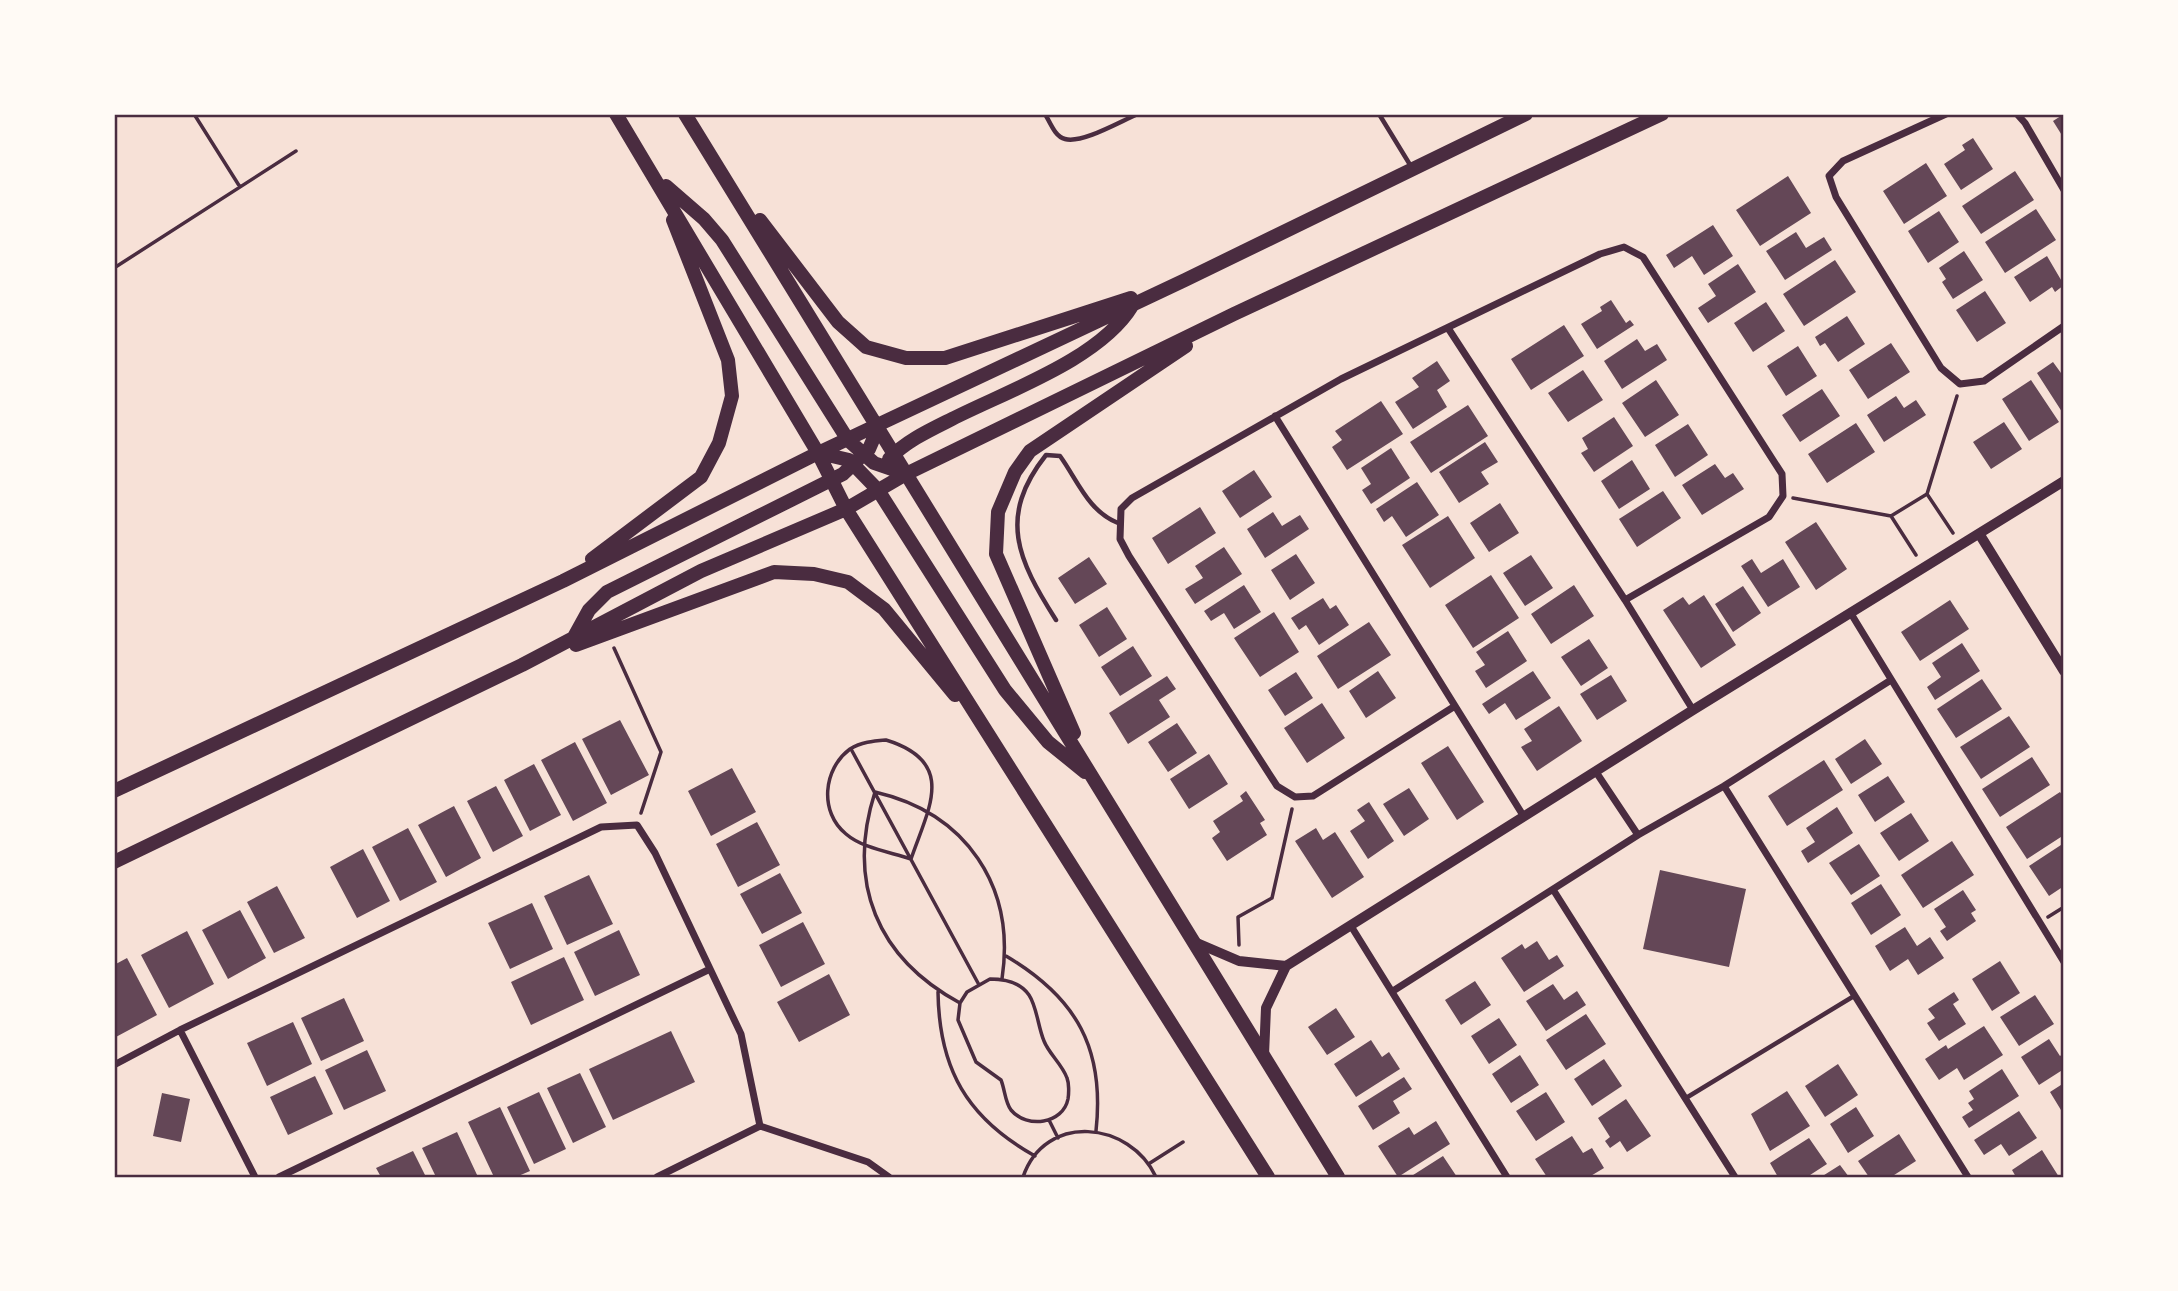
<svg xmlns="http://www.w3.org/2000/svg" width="2178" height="1291" font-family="'Public Sans',sans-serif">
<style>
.building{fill:#644757}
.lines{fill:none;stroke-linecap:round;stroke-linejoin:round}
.path{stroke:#4a2c40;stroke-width:3.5}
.service{stroke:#4a2c40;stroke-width:4.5}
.minor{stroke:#4a2c40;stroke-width:7}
.tertiary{stroke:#4a2c40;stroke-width:10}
.primary{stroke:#4a2c40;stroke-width:14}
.neatline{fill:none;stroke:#4a2c40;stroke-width:2.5}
</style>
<rect width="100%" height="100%" fill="#f7e1d7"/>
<path class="building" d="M2064,114v22l-1,1 -10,-16z
M1973,138l20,31 -32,21 -17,-26 21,-14 -3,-5z
M1926,163l21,33 -43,28 -21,-33z
M2015,171l19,29 -53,34 -19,-28z
M1788,176l23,37 -51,33 -24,-36z
M2036,209l20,31 -51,33 -20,-31z
M1939,211l20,31 -31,21 -20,-32z
M1713,225l20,31 -29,19 -12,-19 -18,12 -8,-13z
M1796,232l10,16 18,-11 8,13 -47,30 -19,-29z
M1964,251l19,29 -30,19 -11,-17 4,-3 -7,-11z
M2047,256l17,29 -9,7 -3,-5 -22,15 -16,-25z
M1835,260l21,32 -52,34 -21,-32z
M1738,264l18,28 -48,31 -10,-15 18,-12 -8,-12z
M1985,291l21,32 -29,19 -21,-32z
M1611,300l15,23 4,-3 4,5 -37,24 -16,-25 21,-13 -2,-4z
M1766,302l19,29 -32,21 -19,-29z
M1847,316l18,28 -27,18 -13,-19 -5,3 -5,-9z
M1564,325l20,31 -53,34 -20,-31z
M1637,339l8,12 12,-7 10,16 -45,29 -18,-28z
M1891,343l19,29 -42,27 -19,-29z
M1798,346l19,30 -31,20 -19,-30z
M1437,361l13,20 -13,9 10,17 -34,22 -18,-27 24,-15 -7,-9z
M2053,362l8,11 3,-2v44l-27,-42z
M1583,370l20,30 -35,22 -20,-29z
M1656,380l23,35 -34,22 -23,-34z
M2031,380l28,42 -30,19 -27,-42z
M1822,389l18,27 -40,26 -18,-27z
M1896,396l8,12 12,-8 10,15 -42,27 -17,-27z
M1381,401l22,33 -56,36 -15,-23 10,-7 -7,-9z
M1468,405l20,31 -57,37 -21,-31z
M1614,417l19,29 -39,26 -13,-19 7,-4 -6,-11z
M2004,422l18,27 -31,20 -18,-27z
M1856,423l19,29 -48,31 -19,-29z
M1688,424l20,31 -33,22 -20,-32z
M1485,442l13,20 -17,10 8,12 -30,19 -20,-31z
M1391,448l19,30 -39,26 -9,-14 9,-6 -10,-16z
M1632,460l18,29 -31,20 -18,-28z
M1715,464l10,14 8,-5 11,16 -42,26 -20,-30z
M1254,470l18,27 -32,21 -18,-27z
M1417,482l22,33 -33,22 -14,-21 -8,6 -8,-13z
M1663,491l18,27 -44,29 -18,-28z
M1500,503l19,30 -30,19 -19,-29z
M1200,507l16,26 -48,31 -16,-26z
M1273,512l9,14 18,-11 9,14 -44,29 -18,-29z
M1448,516l27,42 -45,30 -28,-43z
M1816,522l31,47 -31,21 -31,-48z
M1224,547l18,27 -47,30 -10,-15 18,-11 -8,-12z
M1296,554l19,29 -25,17 -19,-30z
M1531,555l22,33 -28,18 -22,-33z
M1089,557l18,27 -32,20 -17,-26z
M1752,559l9,14 22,-14 17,28 -32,20 -27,-41z
M1491,575l28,43 -46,30 -28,-43z
M1244,585l17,27 -27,17 -10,-16 -13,8 -7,-10z
M1574,585l20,31 -43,28 -20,-30z
M1743,586l18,27 -28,19 -18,-28z
M1704,595l32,50 -35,23 -38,-58 20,-13 6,8z
M1323,598l7,11 6,-4 13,20 -30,20 -13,-20 -7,5 -8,-12z
M1950,600l19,29 -49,32 -19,-29z
M1107,607l20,32 -28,18 -20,-32z
M1274,612l25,40 -39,25 -26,-39z
M1369,622l22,33 -53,34 -21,-33z
M1508,631l19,30 -41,27 -11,-17 10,-6 -9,-13z
M1589,639l19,29 -27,18 -20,-29z
M1962,643l18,28 -45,29 -8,-13 14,-10 -9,-14z
M1133,646l19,30 -32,20 -19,-29z
M1378,671l18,27 -30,20 -17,-27z
M1533,671l18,27 -35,22 -11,-17 -16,11 -7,-10z
M1296,672l17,26 -28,18 -17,-26z
M1611,675l16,26 -30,19 -17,-26z
M1167,676l9,13 -17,11 11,17 -42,27 -19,-31z
M1982,679l20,30 -46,29 -19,-29z
M1322,703l23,35 -38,25 -23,-35z
M1559,706l23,35 -45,30 -16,-24 11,-6 -8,-12z
M2009,716l21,31 -49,32 -21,-32z
M620,720l29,55 -38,20 -29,-56z
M1177,723l20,30 -29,19 -20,-30z
M1865,739l17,25 -31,20 -16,-25z
M575,742l32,61 -34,18 -32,-61z
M1448,746l36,56 -27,18 -36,-57z
M1209,754l19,30 -39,25 -19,-30z
M2032,757l18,28 -50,32 -18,-28z
M1824,760l19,30 -56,36 -19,-30z
M534,764l27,51 -31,16 -26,-51z
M732,768l24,44 -45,24 -23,-45z
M1888,776l17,26 -30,20 -17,-27z
M496,786l27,50 -30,16 -26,-51z
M1409,788l20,31 -25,17 -21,-32z
M1246,791l19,29 -5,3 7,12 -40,26 -15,-23 8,-6 -7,-11 30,-20 -3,-5z
M2060,792l4,6v37l-37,24 -21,-32z
M1369,802l25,39 -26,18 -18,-28 15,-10 -8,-11z
M454,806l27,52 -35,19 -28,-52z
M1837,807l16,26 -45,30 -7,-12 14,-9 -9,-14z
M1911,813l18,28 -30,20 -19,-28z
M757,822l23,43 -42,22 -22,-43z
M408,828l29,54 -37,19 -28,-54z
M1316,828l7,12 12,-8 29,45 -32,21 -37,-57z
M1952,841l22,34 -51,33 -22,-33z
M2064,843v43l-15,10 -20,-30z
M1859,844l21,32 -29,19 -22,-32z
M363,849l27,52 -33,17 -27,-51z
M1660,870l86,19 -17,78 -86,-18z
M780,873l22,40 -40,21 -22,-40z
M589,875l24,49 -46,21 -23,-49z
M1881,884l20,31 -30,20 -20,-32z
M277,886l28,52 -31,15 -27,-51z
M1963,890l13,20 -5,3 5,8 -29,20 -7,-10 6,-4 -12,-18z
M532,903l21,46 -43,20 -22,-46z
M240,910l26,48 -38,21 -26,-49z
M803,922l22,42 -44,23 -22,-42z
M1905,927l12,19 13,-9 14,21 -26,17 -10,-16 -18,12 -15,-25z
M619,930l21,45 -45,21 -21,-44z
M187,931l27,53 -45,24 -28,-53z
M1537,941l12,19 8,-5 7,11 -40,26 -23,-34 21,-14 3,5z
M564,957l20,43 -53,25 -20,-43z
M127,958l30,57 -43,23v-73z
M2000,961l20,32 -28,18 -20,-32z
M829,974l21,41 -51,27 -22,-40z
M1475,981l16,24 -30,20 -16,-25z
M1553,984l11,16 13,-9 9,14 -40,26 -20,-30z
M1954,992l5,8 -6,4 13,20 -27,17 -12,-18 8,-5 -7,-9z
M2035,995l19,29 -35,22 -19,-29z
M344,998l20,43 -43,20 -20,-43z
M1336,1008l19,29 -28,18 -19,-28z
M1586,1014l20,30 -40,26 -20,-30z
M1499,1018l18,27 -28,19 -18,-28z
M293,1022l19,42 -45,22 -20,-43z
M1984,1026l19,29 -39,25 -7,-12 -18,12 -14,-21 21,-14 2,4z
M671,1031l24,51 -82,38 -24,-51z
M2049,1039l11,17 4,-3v16l-25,16 -18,-28z
M1371,1040l11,17 7,-5 11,17 -44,28 -22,-33z
M367,1050l19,41 -42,19 -19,-40z
M1520,1055l19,30 -28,18 -19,-29z
M1604,1059l18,27 -30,20 -18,-27z
M1838,1064l20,31 -33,22 -20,-31z
M2002,1069l17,27 -50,32 -7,-11 11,-7 -5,-7 6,-4 -5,-8z
M580,1073l26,54 -33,16 -26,-55z
M315,1076l18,38 -45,21 -18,-38z
M1404,1077l8,12 -19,12 7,12 -27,17 -15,-24z
M2064,1083v32l-14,-23z
M1787,1091l23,35 -40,25 -19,-37z
M539,1092l27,57 -32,15 -27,-57z
M1546,1092l19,30 -29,19 -20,-30z
M162,1093l28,6 -9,43 -28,-6z
M1626,1099l25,37 -24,16 -7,-11 -10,7 -5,-7 5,-4 -12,-19z
M500,1107l30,64 -14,6h-22l-26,-55z
M1856,1107l18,29 -26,17 -18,-29z
M2019,1111l18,27 -28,18 -8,-12 -17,11 -10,-15z
M1436,1121l14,23 -52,33 -20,-31 31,-19 5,8z
M457,1132l21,45h-42l-14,-29z
M1899,1134l17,27 -25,16h-22l-11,-16z
M1572,1136l11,17 9,-5 12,20 -15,9h-42l-12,-18z
M1809,1138l18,26 -20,13h-29l-8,-14z
M2042,1150l17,27h-43l-4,-7z
M413,1151l13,26h-45l-5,-9z
M1443,1156l14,21h-47z
M1840,1165l9,12h-28z"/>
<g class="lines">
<path class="path" d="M194,114l46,73
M114,268l182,-117
M1927,494l26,39
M1793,498l98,18 36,-22 30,-98
M1891,516l25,39
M614,648l47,104 -20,61
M886,740c72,22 42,69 25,119 -21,-7 -49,-11 -65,-25 -27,-22 -23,-65 4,-85 11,-7 24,-8 36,-9z
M851,749l127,234
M2048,917l16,-10
M1239,945l-1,-28 34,-19 20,-89
M1006,956c71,42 99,93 90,175
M990,979c14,0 30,3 39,16 8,12 9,32 15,46 5,13 18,23 23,37 2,5 2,15 1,21 -5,25 -41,30 -57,11 -6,-8 -6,-20 -10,-30l-25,-18 -18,-42 2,-17 7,-11z
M938,992c1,77 29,126 97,164
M960,1003c-83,-45 -114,-120 -85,-211 91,21 141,94 127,187
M1049,1120l9,18
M1150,1163l33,-21
M1023,1177c22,-65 107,-56 133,0"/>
<path class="service" d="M1045,114c5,8 10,23 20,25 17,5 56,-18 73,-25
M1379,114l33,54
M1056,620c-38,-60 -59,-103 -10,-165l14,1c18,25 28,55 58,67
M1686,1098l168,-102"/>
<path class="minor" d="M1946,114l-103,47 -14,15 7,21 105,171 19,16 24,-3 80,-55
M2017,114l8,9 39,67
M1448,328l177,272 68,110
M1275,416l249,401
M1850,612l214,350
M1455,706l-142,90 -18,1 -18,-11 -148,-230 -9,-17 1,-30 11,-11 209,-119 259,-125 24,-7 19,10 139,217 1,22 -14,21 -144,83
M1596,772l42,63
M1724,786l244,391
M1554,891l181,286
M1351,926l156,251
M1393,991l245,-156 86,-49 167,-106
M180,1030l75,147
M114,1065l66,-35 421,-203 36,-2 18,28 86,181 19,92
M279,1177l429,-207
M657,1177l103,-51 108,36 21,15"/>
<path class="tertiary" d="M1980,535l84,136
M1197,943l42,18 47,5
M1264,1055l2,-47 20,-42 407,-256 371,-229"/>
<path class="primary" d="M616,114l202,339 28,56 422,668
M685,114l653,1063
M666,186l38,33 18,21 126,200 26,23 32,11
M760,220l78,102 28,25 40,11h39l186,-60
M819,453l30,7 29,30 127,200 43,52 37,30
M889,459c17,-18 41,-29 63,-40 55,-28 148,-60 180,-113
M592,559l109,-82 18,-34 13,-47 -4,-36 -55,-140
M573,639l16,-29 18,-18 236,-118 26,-25 10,-23
M576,645l198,-73 40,2 34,8 36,27 71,86
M1074,733l-78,-179 2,-42 17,-40 15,-21 156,-105
M114,791l449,-210 255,-128 367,-173 341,-166
M114,862l408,-197 179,-94 145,-62 60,-35 328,-160 428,-200"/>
</g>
<rect width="2178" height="1291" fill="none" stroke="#fffaf5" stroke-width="231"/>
<rect x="116" y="116" width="1946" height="1060" class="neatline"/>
</svg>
